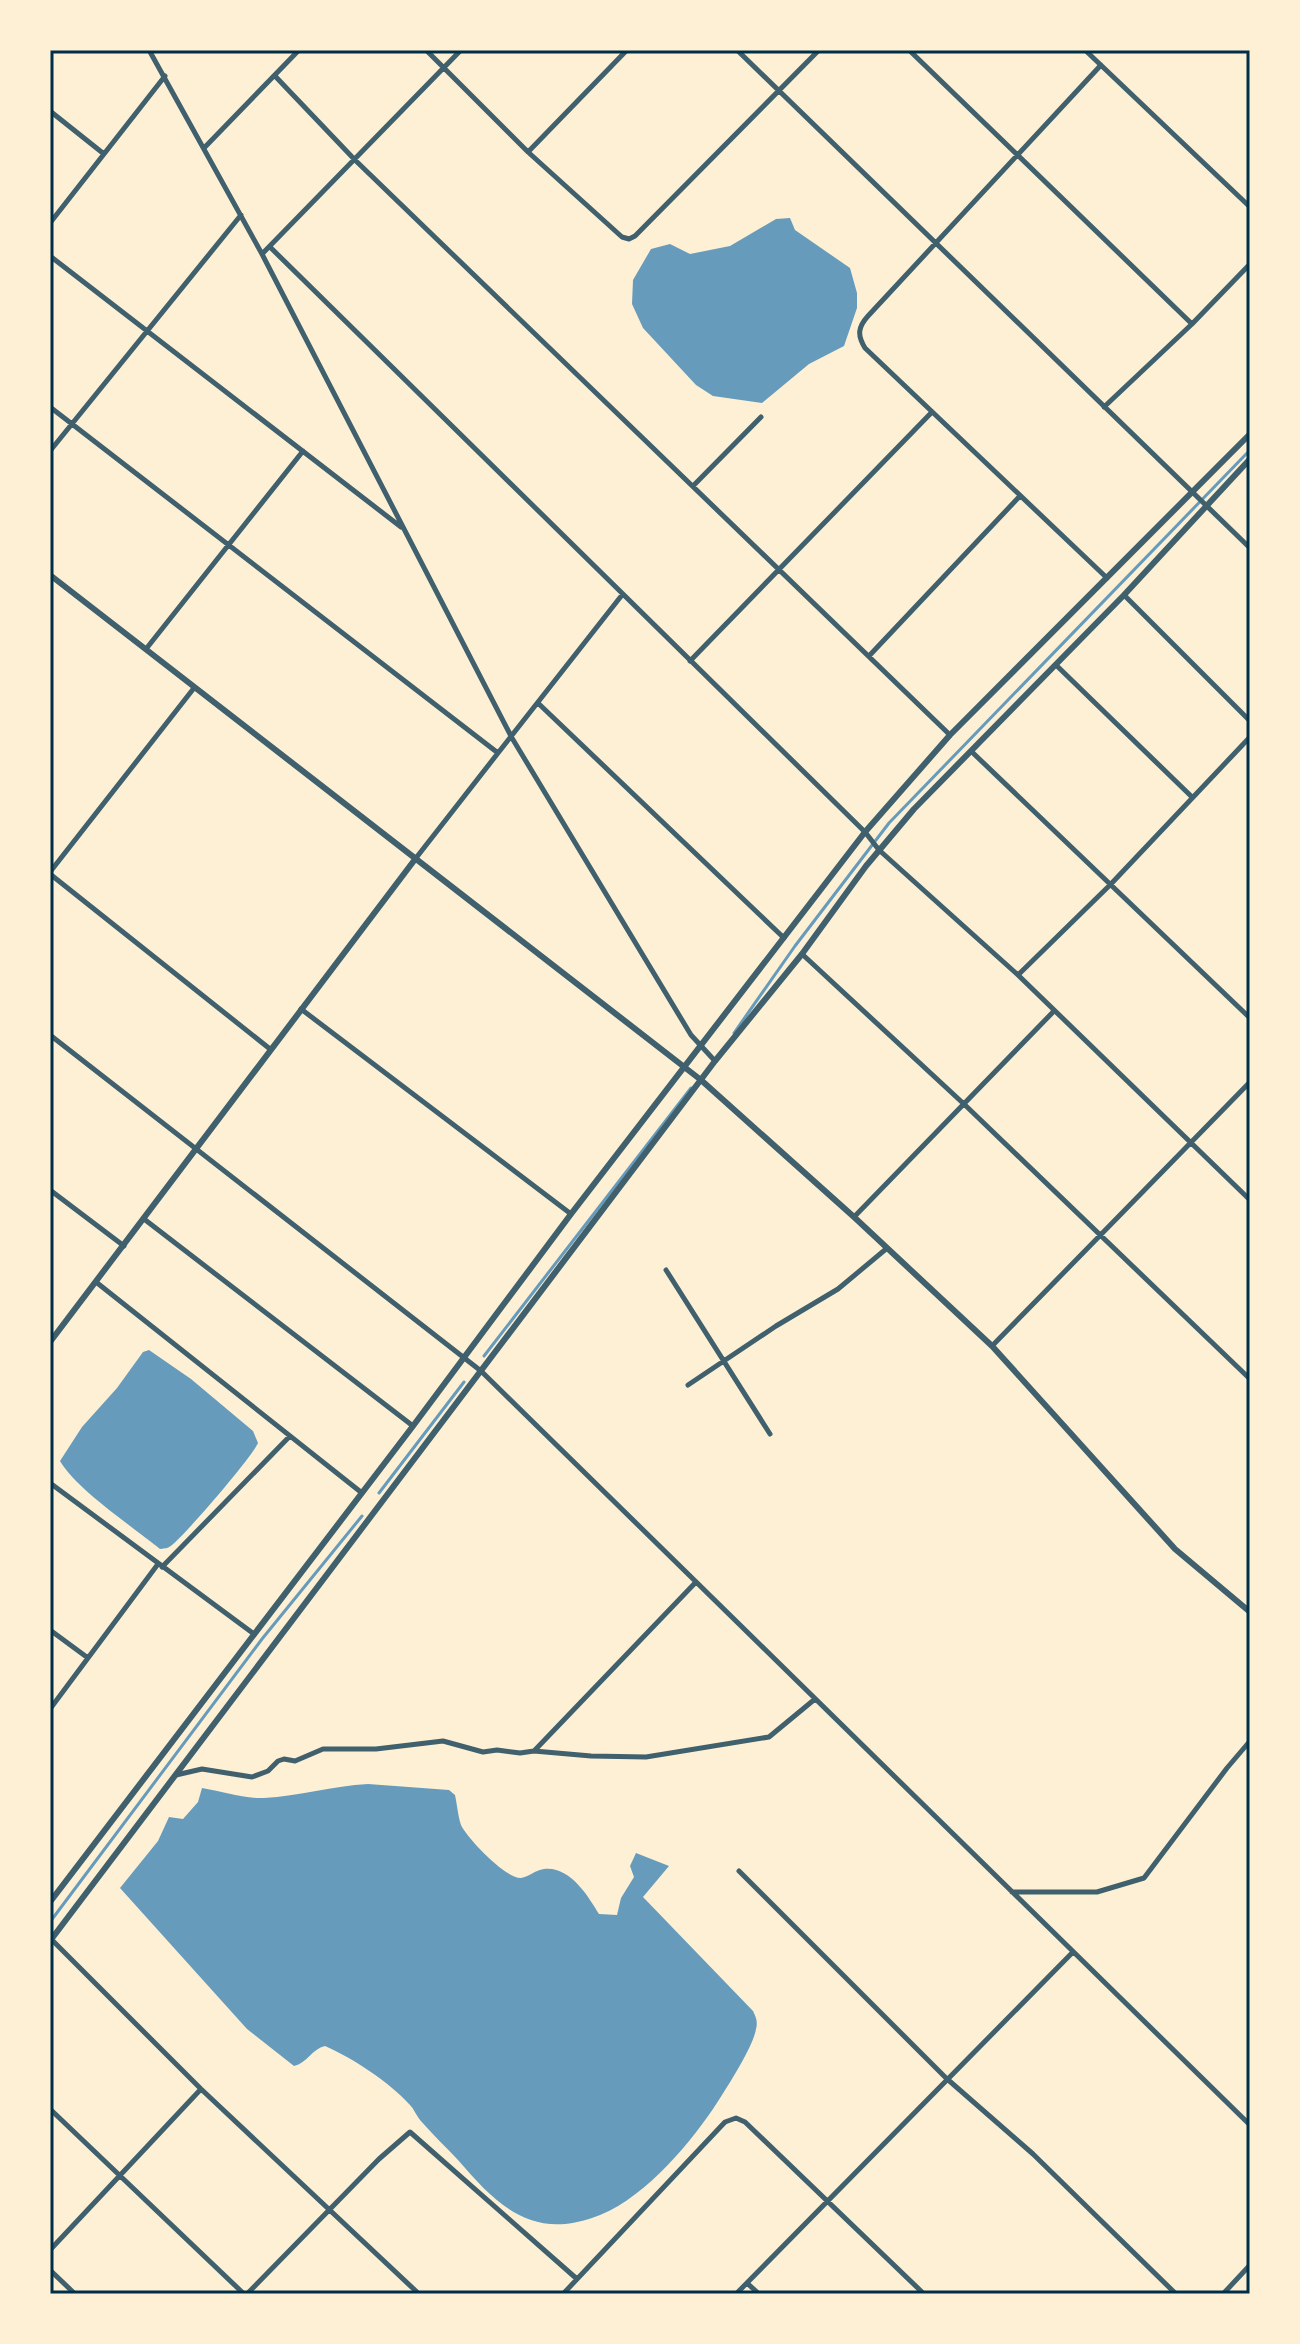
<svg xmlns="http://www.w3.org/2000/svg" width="1300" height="2344" font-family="Arial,sans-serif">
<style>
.water{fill:#669bbc}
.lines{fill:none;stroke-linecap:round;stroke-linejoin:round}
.stream{stroke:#669bbc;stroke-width:3}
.minor{stroke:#3f606c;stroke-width:5}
.tertiary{stroke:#3f606c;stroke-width:6}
.neatline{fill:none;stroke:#003049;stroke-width:3}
</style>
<rect width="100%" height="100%" fill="#fdf0d5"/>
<path class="water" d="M776,219l14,-1 5,12 55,38 7,25v15l-13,38 -35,18 -47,39 -49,-7 -17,-11 -53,-57 -11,-24 1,-24 18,-31 19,-5 20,10 40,-8z
M149,1350l42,29 62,52 5,12c-6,14 -73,92 -86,102 -5,4 -6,3 -12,4 -27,-22 -84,-60 -100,-88l22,-34 35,-39 26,-36z
M368,1784l81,6 6,5c2,9 3,21 6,30 6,13 45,54 60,53 8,-1 14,-8 23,-9 26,-3 44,27 55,45l18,1 4,-17 13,-21 -4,-11 6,-13 33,13 -26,31 110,114c3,6 5,11 3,18 -3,19 -32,63 -43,80 -28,41 -74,94 -121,109 -62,21 -96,-14 -134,-58 -12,-13 -26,-26 -38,-40 -4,-5 -6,-11 -10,-15 -22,-24 -56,-46 -85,-59 -13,3 -18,17 -31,20l-47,-37 -127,-141 38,-47 11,-24 14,2 15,-17 4,-14c19,3 42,11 62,10 35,-2 69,-12 104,-14z"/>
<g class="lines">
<path class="stream" d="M734,1033l61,-87 94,-123 361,-373
M484,1356l207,-268
M379,1493l85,-111
M50,1922l212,-283 100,-123"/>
<path class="minor" d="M149,50l113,204 250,484 179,297 24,26
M426,50l102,102 94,85 7,2 6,-3 184,-186
M737,50l513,498
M909,50l283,274
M1085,50l165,157
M1101,65l-233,251c-10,11 -11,19 -3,32l242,230
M275,76l80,84 595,575
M50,111l54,43
M205,147l94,-97
M528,152l99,-102
M50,223l115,-147
M270,247l595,585 14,18 139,125 232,225
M262,254l199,-204
M50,256l351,271
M50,407l448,346 124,-158
M1104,407l88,-83 58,-60
M50,451l191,-236
M693,486l68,-69
M1124,595l126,126
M146,649l157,-198
M869,656l150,-159
M690,661l242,-249
M1056,665l136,132
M539,704l245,234
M972,752l278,266
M416,858l82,-105
M50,872l144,-184
M50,874l220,175
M802,954l163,151 285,274
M1018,975l92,-90 140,-148
M301,1009l270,205
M50,1035l431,336 769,754
M50,1190l74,56
M854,1217l200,-206
M144,1219l269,207
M666,1270l104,164
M96,1282l266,211
M992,1346l258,-264
M688,1385l88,-59 62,-37 48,-40
M50,1483l204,151
M162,1567l128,-131
M50,1630l38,28
M50,1709l108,-145
M535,1750l161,-168
M176,1775l26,-6 50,8 16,-6 10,-10 6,-2 11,2 28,-12h53l67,-8 40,11 14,-2 23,3 14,-2 57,5 55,1 123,-20 46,-38
M739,1871l207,207 87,76 143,140
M1012,1892h85l47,-14 83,-110 23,-27
M50,1938l151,151 218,205
M50,2109l194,185
M50,2250l151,-161
M50,2270l25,24
M747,2283l12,11
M247,2294l132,-135 31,-27 167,147
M563,2294l162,-172 11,-4 9,4 179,172
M736,2294l336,-341
M1223,2294l27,-29"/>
<path class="tertiary" d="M50,575l651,505 153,137 138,129 183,203 75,63
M50,1342l366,-484
M50,1902l363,-476 158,-212 294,-382 85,-97 300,-301
M50,1941l665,-880 87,-107 64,-88 48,-57 210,-214 126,-136"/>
</g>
<rect width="1300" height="2344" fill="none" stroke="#fdf0d5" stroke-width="104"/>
<rect x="52" y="52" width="1196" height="2240" class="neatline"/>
</svg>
